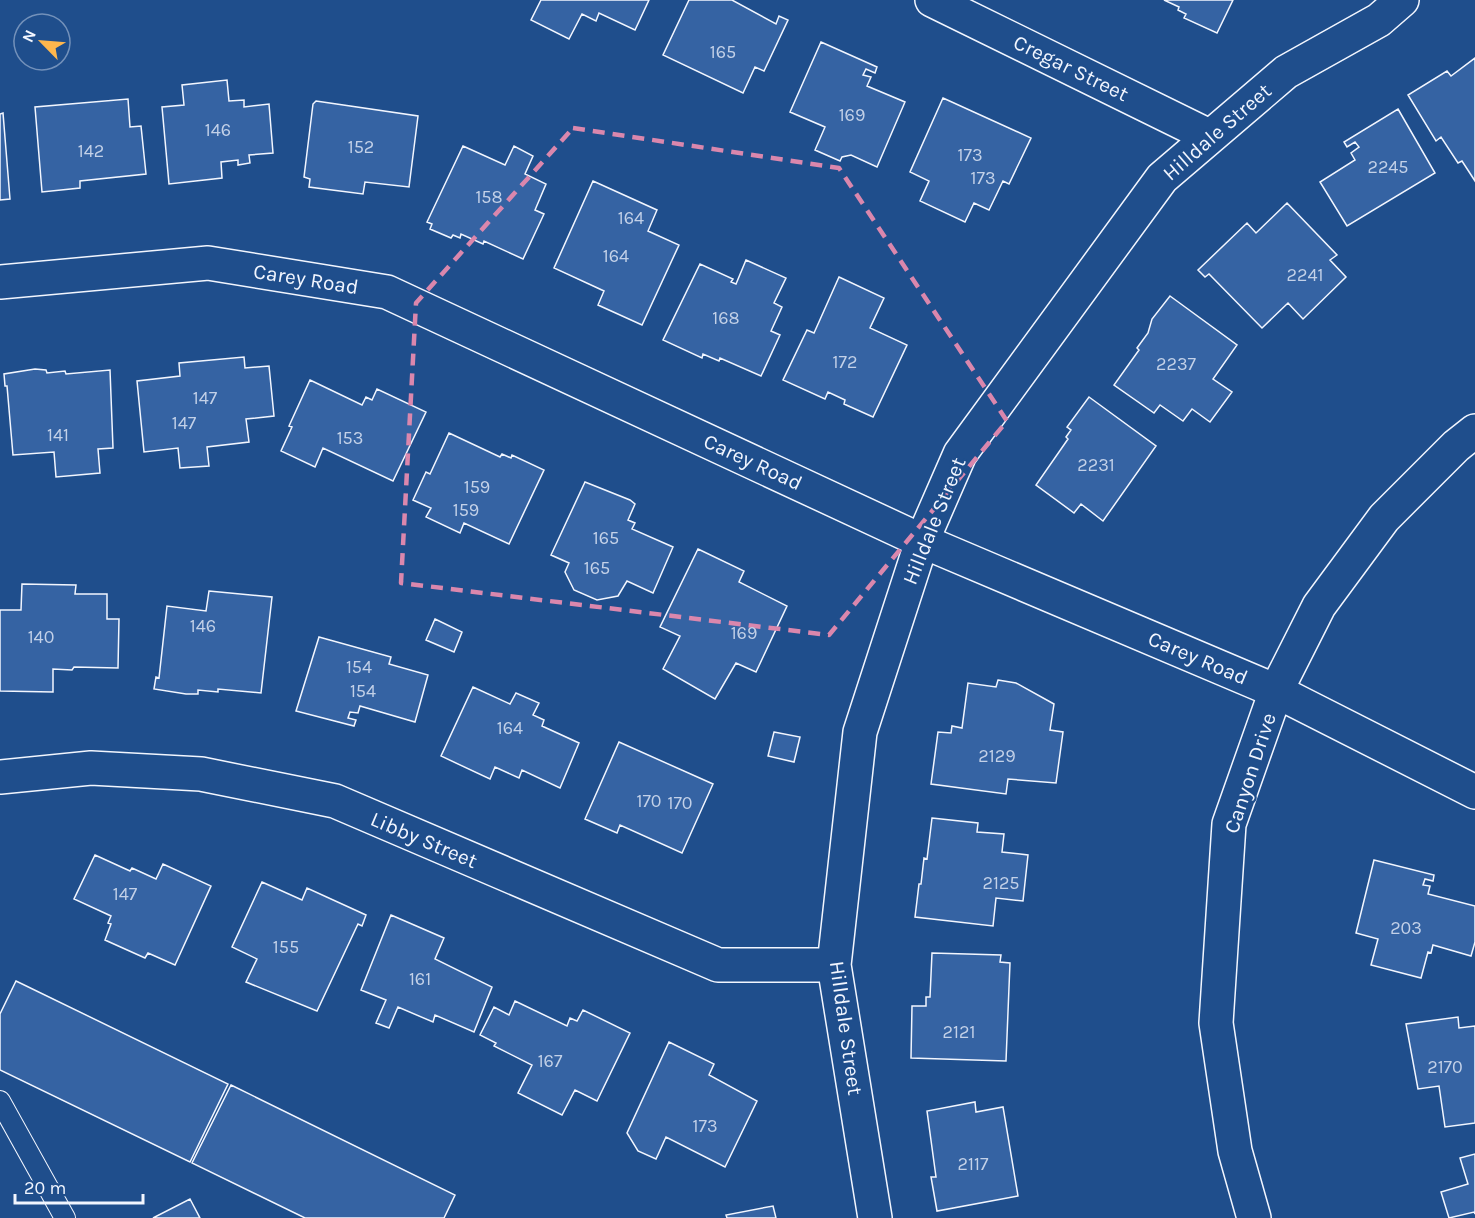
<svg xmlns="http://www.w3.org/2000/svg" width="1475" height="1218" font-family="Karla,sans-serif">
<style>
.building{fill:#3563a3;stroke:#f2f6ff;stroke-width:1.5}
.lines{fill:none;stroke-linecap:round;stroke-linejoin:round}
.lane-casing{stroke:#f2f6ff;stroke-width:22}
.street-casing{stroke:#f2f6ff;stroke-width:36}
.secondary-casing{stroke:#f2f6ff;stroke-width:36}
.lane{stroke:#1f4e8c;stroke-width:20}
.street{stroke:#1f4e8c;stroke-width:33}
.secondary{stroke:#1f4e8c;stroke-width:33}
.marked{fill:none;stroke:#da87ad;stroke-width:4.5;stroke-dasharray:12 8;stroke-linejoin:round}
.labels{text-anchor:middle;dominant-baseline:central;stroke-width:4.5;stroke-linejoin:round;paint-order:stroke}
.number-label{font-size:18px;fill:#c3d1e8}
.street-label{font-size:21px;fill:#f2f6ff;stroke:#1f4e8c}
</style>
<rect width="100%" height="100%" fill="#1f4e8c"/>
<path class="building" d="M541,0h108l-14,30 -36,-17 -3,8 -14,-7 -13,25 -38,-19z
M689,0h43l44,24 3,-8 9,4 -24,51 -9,-4 -12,26 -80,-38z
M1164,0h69l-16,33 -33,-15 2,-4 -8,-4 1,-3z
M821,42l56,25 -2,6 -9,-4 -3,6 8,2 -4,9 38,16 -28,65 -26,-12 -9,2 -2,4 -25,-11 10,-23 -35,-15z
M1475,58v123l-13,-20 -4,2 -17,-26 -5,4 -28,-46 39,-24 4,5z
M227,80l2,21 15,-1v7l25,-3 4,49 -24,2 1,8 -12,2v-5l-17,2 1,16 -53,6 -7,-77 22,-2 -2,-20z
M943,98l88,40 -22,46 -6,-3 -14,29 -15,-7 -9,19 -45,-21 9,-20 -19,-9z
M128,99l2,28 11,-1 5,48 -66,7v7l-38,4 -7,-85z
M316,101l102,15 -9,71 -44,-5 -2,12 -54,-7 1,-8 -6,-2 9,-73z
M1398,109l37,64 -88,53 -27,-44 35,-22 -4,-7 8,-6 -4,-5 -8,5 -3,-5z
M3,113l7,86 -10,1v-86z
M463,146l42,19 9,-19 19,10 -8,18 21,10 -11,26 9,4 -21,45 -39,-18 -1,3 -22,-10 -1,4 -7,-3 -2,3 -21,-9 2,-5 -5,-2z
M593,181l64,29 -9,21 31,14 -37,80 -44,-20 6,-14 -50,-23z
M1287,203l50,52 -7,5 16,17 -43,42 -15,-16 -26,25 -53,-54 -4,3 -7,-7 49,-47 9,10z
M746,260l40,18 -12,25 8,4 -11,24 9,4 -19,41 -41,-18 -1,3 -16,-7 -1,4 -39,-18 37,-76 33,15 -2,3 5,2z
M839,277l45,21 -14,30 37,17 -34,72 -29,-13 1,-4 -17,-8 -3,7 -42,-19 24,-50 7,3z
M1170,296l67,49 -24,34 19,13 -22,30 -18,-13 -9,12 -23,-16 -6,8 -40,-28 25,-35 -2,-2 11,-15 4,-14z
M244,357l1,11 24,-2 5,50 -28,3 3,23 -42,5 2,19 -29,2 -2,-20 -34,4 -7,-71 43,-5 -1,-13z
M35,369l11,1 1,3 18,-2 1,3 44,-4 3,78 -15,1 2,24 -44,4 -2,-25 -41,3 -6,-69h-2l-1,-12z
M310,380l52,25 4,-8 6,3 5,-11 49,23 -33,69 -70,-33 -8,19 -34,-16 11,-24 -3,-1z
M1089,397l67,49 -53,75 -22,-17 -7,9 -38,-28 32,-46 -2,-2 5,-7 -4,-3z
M449,433l51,24 2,-3 9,4 1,-3 32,15 -35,74 -45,-21 -4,10 -34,-16 5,-9 -18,-8 13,-28 4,2z
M585,482l45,18 5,4 -7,16 7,3 -3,6 41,18 -20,46 -26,-12 -9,15 -21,4 -23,-10 -9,-18 4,-9 -18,-8z
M698,549l46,22 -5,11 48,24 -31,66 -20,-9 -21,36 -52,-30 17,-33 -20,-9z
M22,584l54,1 -1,9h32v25h12l-1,49 -44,-1 -2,3 -19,-1v23l-53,-1v-81h21z
M209,591l63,6 -11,96 -43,-4v3l-20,-2v4h-12l-32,-5 2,-12 3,1 8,-72 39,5z
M435,619l27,13 -8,20 -28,-12z
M319,637l72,20 -2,7 39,11 -13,47 -55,-16 -2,7 -8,-1 -2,6 8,2 -2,6 -58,-15z
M998,680l18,3 38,21 -4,26 13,2 -7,51 -48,-4 -2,15 -75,-10 7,-52 13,1 1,-7 10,2 6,-45 28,4z
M473,687l37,17 6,-11 23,10 -6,12 11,5 -2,6 37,17 -19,45 -38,-18 -3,8 -24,-11 -5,12 -49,-23z
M774,732l26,5 -6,25 -26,-6z
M619,742l94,42 -31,69 -62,-28 -3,8 -32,-14z
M932,818l46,5 -1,9 27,2 -2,18 26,3 -5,46 -27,-3 -3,28 -78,-9 4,-33h2l3,-26 3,1z
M95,855l35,16 2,-3 24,11 7,-15 48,22 -36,79 -27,-12 -3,5 -40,-18 6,-16 -3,-1 3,-7 -37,-17z
M1374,860l60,15 -1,6 -8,-2 -2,6 7,1 -2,8 47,12v36l-4,14 -38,-11 -2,8 -3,-1 -7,26 -50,-13 7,-26 -22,-6z
M262,882l40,18 5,-12 59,27 -4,11 -4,-2 -41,87 -71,-29 11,-23 -25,-12z
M391,915l53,23 -9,21 57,28 -18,45 -39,-17 -2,7 -35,-15 -9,21 -13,-5 10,-23 -25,-10z
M932,953l69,2 -1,7 10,1 -4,98 -95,-3 1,-52h14v-9h4z
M16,981l212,103 -38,78 -190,-92v-56z
M515,1001l52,25 3,-8 7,3 6,-11 47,23 -33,68 -22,-11 -13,25 -44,-22 14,-28 -38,-19 2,-3 -16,-8 14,-28 15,8z
M1458,1017l1,11 16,-2v97l-30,4 -6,-41 -21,3 -12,-65z
M669,1042l45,22 -5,11 48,26 -32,66 -59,-30 -10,22 -18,-8 -11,-18z
M231,1085l224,110 -11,23h-139l-113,-55z
M975,1102l1,10 27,-5 15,89 -81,15 -6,-34h5l-9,-66z
M1475,1154v60l-1,-2 -25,6 -8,-26 27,-8 -8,-26z
M190,1199l10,19h-47z
M773,1206l3,12h-49l-1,-3z"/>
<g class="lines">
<defs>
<path id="lane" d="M0,1101l65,117"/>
<path id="street" d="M932,0l277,136
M0,777l91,-9 110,6 134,27 383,164h116
M875,1218l-41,-253 26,-233 62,-191 38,-87 202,-276 124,-106 93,-52 23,-20"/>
<path id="secondary" d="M0,282l208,-19 179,29 535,249 354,150 199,101
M1254,1218l-19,-67 -19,-128 13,-199 47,-133 43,-85 65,-88 72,-72 19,-15"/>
</defs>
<use href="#lane" class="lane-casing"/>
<use href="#street" class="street-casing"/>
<use href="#secondary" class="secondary-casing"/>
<use href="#lane" class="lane"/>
<use href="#street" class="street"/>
<use href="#secondary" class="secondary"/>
</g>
<path class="marked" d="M573,128l266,40 168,253 -178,214 -428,-52 15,-280z"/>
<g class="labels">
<g class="number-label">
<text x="723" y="52">165</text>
<text x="852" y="115">169</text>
<text x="218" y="130">146</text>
<text x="361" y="147">152</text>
<text x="91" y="151">142</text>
<text x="970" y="155">173</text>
<text x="1388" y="167">2245</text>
<text x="983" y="178">173</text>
<text x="489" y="197">158</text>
<text x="631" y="218">164</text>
<text x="616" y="256">164</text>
<text x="1305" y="275">2241</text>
<text x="726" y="318">168</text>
<text x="845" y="362">172</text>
<text x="1176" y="364">2237</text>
<text x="205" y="398">147</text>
<text x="184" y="423">147</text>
<text x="58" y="435">141</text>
<text x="350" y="438">153</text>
<text x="1096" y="465">2231</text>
<text x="477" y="487">159</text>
<text x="466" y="510">159</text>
<text x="606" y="538">165</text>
<text x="597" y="568">165</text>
<text x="203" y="626">146</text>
<text x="744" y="633">169</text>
<text x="41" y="637">140</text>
<text x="359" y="667">154</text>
<text x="363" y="691">154</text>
<text x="510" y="728">164</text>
<text x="997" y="756">2129</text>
<text x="649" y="801">170</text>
<text x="680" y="803">170</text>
<text x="1001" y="883">2125</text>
<text x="125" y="894">147</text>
<text x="1406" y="928">203</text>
<text x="286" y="947">155</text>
<text x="420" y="979">161</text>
<text x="959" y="1032">2121</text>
<text x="550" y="1061">167</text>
<text x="1445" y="1067">2170</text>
<text x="705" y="1126">173</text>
<text x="973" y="1164">2117</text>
</g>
<g class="street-label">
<text transform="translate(1071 68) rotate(26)">Cregar Street</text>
<text transform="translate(1217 132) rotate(-41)">Hilldale Street</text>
<text transform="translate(306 279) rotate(9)">Carey Road</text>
<text transform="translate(753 462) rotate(25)">Carey Road</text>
<text transform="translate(934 521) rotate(-68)">Hilldale Street</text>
<text transform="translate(1198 658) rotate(23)">Carey Road</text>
<text transform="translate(1250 773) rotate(-72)">Canyon Drive</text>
<text transform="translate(424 840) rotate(23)">Libby Street</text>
<text transform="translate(846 1028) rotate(82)">Hilldale Street</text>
</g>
</g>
<g transform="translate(42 42) rotate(295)"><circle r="28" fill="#1f4e8c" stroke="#7391ba" stroke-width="1.5"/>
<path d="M0-4.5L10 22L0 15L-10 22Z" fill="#ffb74d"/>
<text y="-9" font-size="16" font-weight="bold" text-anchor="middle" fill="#f2f6ff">N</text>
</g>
<path d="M15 1194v9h128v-9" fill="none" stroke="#f2f6ff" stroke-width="3"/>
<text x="24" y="1194" font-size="18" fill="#f2f6ff" stroke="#1f4e8c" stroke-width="4.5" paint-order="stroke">20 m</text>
</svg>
